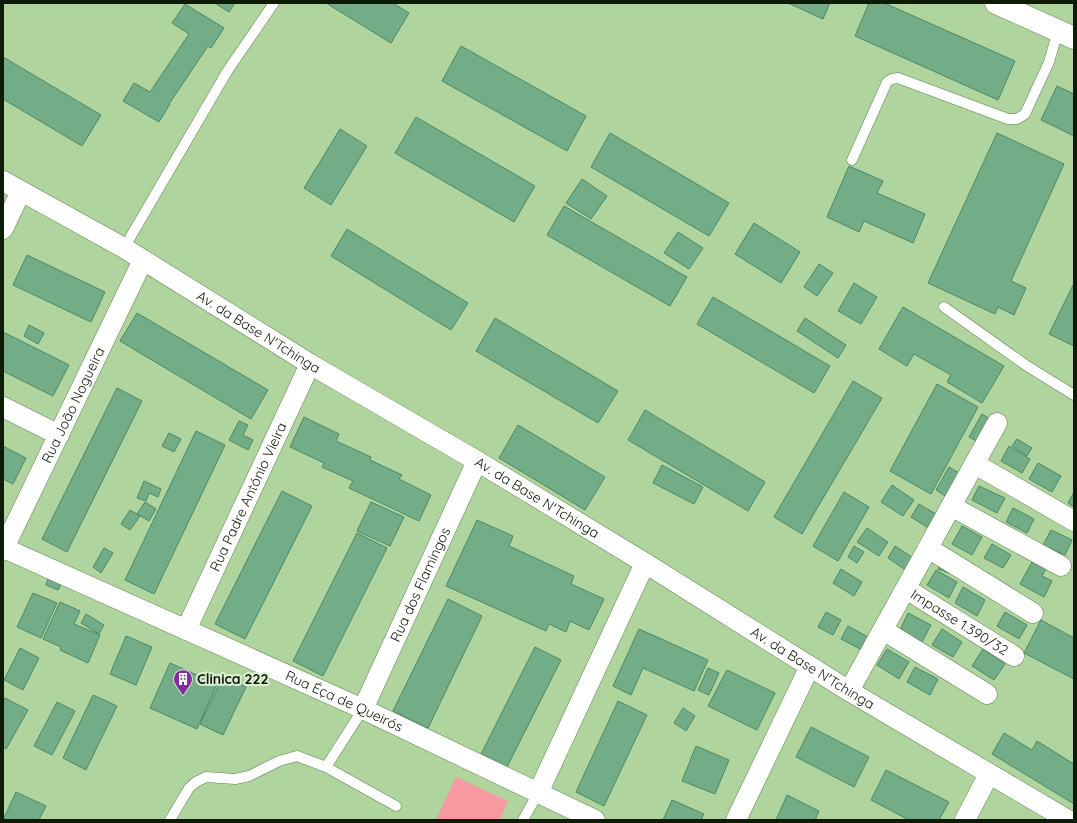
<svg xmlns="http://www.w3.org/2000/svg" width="1077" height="823" font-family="Quicksand,sans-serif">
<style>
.green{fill:#f699a0}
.building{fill:#72ad87;stroke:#4d8864}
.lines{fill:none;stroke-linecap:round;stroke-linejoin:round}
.lane-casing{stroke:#60824f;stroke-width:11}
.street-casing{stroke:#60824f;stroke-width:21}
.secondary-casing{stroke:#60824f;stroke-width:23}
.lane{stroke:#fff;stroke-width:10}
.street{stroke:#fff;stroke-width:20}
.secondary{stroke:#fff;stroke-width:22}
.labels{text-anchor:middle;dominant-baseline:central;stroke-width:4;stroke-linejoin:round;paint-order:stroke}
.street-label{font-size:14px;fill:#0e1b07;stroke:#dceed3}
.poi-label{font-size:14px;font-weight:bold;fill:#0e1b07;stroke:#dceed3;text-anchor:start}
</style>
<rect width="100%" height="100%" fill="#afd49e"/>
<path class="green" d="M456,777l52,24 -8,19h-64z"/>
<path class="building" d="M215,3h20l-6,9z
M326,3h67l16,10 -18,30z
M788,3h42l-7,16z
M869,3h15l131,58 -17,39 -143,-64z
M185,4l39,24 -13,20 -3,-2 -39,58h1l-11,18 -36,-21 11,-18 16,9 39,-58 -17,-11z
M461,46l125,70 -19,35 -125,-70z
M3,57l98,58 -19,31 -79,-47z
M1057,86l17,8v42l-33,-16z
M416,117l119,69 -21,36 -119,-69z
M340,129l27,17 -36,59 -27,-17z
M610,133l119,70 -20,33 -118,-69z
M997,133l67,31 -53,117 15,7 -12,27 -16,-8 -3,7 -67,-31z
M849,166l34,15 -6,12 48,21 -12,29 -49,-22 -5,11 -32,-15z
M582,179l25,17 -16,23 -25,-16z
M564,206l123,71 -17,29 -123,-71z
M754,223l46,29 -19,31 -46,-29z
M347,229l121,74 -17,27 -120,-74z
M678,232l25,16 -14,21 -25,-16z
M27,255l78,37 -14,30 -78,-37z
M819,264l14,9 -16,23 -13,-9z
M854,283l23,14 -16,27 -23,-13z
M1074,283v63l-25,-12z
M713,297l117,69 -16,27 -117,-69z
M903,307l101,59 -22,37 -35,-21 4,-7 -37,-21 -7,12 -28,-17z
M137,313l131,77 -17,29 -131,-78z
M495,318l123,73 -20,32 -122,-72z
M805,318l41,27 -8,13 -41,-27z
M29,325l15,8 -6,11 -14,-8z
M3,332l66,33 -16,31 -50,-25z
M853,381l29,17 -80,136 -28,-17z
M937,384l41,23 -47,87 -41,-23z
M117,388l25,13 -75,151 -25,-13z
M645,410l120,72 -17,29 -120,-71z
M982,414l8,5 -12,23 -9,-5z
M304,417l35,17 -3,7 35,16 -1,3 32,15 -3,4 32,16 -12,26 -70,-33 4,-7 -31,-14 2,-4 -34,-16z
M239,421l9,4 -5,10 10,5 -5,10 -19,-10z
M518,425l87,52 -20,33 -86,-52z
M196,431l29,14 -71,149 -29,-14z
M169,433l12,6 -7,13 -12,-6z
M1017,439l15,9 -5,8 -15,-10z
M3,446l23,12 -13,26 -10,-5z
M1009,446l21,13 -8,14 -21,-12z
M1038,463l23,13 -9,16 -23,-13z
M662,465l41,22 -9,17 -41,-21z
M949,467l15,9 -14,23 -14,-9z
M144,481l17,8 -3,8 -9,-4 -3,8 -9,-3z
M892,485l22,15 -11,16 -22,-14z
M979,486l26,12 -8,15 -25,-13z
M282,491l30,15 -67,133 -30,-15z
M844,492l25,15 -31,54 -25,-15z
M1074,492v15l-6,-4z
M145,502l11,7 -7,12 -12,-7z
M371,502l33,15 -14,29 -33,-15z
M919,504l22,13 -8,14 -22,-14z
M1013,508l21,11 -7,14 -21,-11z
M130,510l10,6 -10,14 -9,-6z
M477,520l36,16 -4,10 65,30 -3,8 33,15 -15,31 -19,-9 -4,11 -17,-8 -3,7 -100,-45z
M962,526l20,11 -10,18 -20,-11z
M867,528l21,14 -9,14 -22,-14z
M1051,530l21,10 -7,15 -22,-10z
M357,533l30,15 -64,128 -30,-15z
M992,544l19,11 -8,13 -19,-10z
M854,546l10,6 -7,11 -9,-6z
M895,546l23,15 -8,12 -22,-15z
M104,548l9,5 -12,20 -8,-6z
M1032,562l14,7 -4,7 10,5 -8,16 -24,-13z
M940,564l11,4 -2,5 -11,-4z
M841,569l21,13 -8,14 -21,-13z
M936,570l21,12 -8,16 -22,-13z
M48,579l13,5 -3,6 -12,-5z
M963,587l22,13 -8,16 -22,-13z
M33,593l24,10 -16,35 -24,-11z
M448,599l34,17 -54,112 -35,-17z
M60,602l20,9 -6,13 26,11 -12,28 -28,-13 1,-3 -18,-8z
M826,612l15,8 -8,15 -15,-8z
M1005,612l22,13 -8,14 -22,-13z
M908,613l23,12 -9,17 -22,-12z
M86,614l18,11 -5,9 -18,-11z
M1041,620l33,18v41l-50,-26z
M848,626l22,12 -6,13 -23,-12z
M639,629l69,31 -14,31 -51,-23 -12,27 -18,-9z
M942,629l20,13 -9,15 -21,-12z
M126,636l26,11 -16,38 -26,-11z
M535,647l26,13 -54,107 -26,-13z
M20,648l19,10 -16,32 -19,-10z
M887,649l22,13 -10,17 -22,-14z
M983,649l22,15 -11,16 -22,-14z
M170,663l47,21 -20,45 -47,-21z
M915,667l23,12 -8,16 -23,-13z
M708,668l11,5 -10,22 -11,-5z
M727,670l48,23 -18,37 -49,-24z
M223,676l23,11 -23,48 -23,-11z
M93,695l24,11 -31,64 -23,-12z
M5,698l23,12 -22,39 -3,-2v-45z
M618,701l29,14 -43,91 -28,-14z
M57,702l18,9 -23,44 -18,-9z
M683,708l12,8 -9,15 -12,-8z
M811,727l58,30 -15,30 -58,-30z
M1004,733l28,17 5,-9 37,23v40l-82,-50z
M696,746l33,14 -14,34 -33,-13z
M886,770l63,32 -10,18h-30l-38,-20z
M16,792l30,14 -7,14h-36z
M787,795l32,16 -4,9h-39z
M672,800l32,14 -3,6h-38z"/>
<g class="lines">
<defs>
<path id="lane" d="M852,160l35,-78 5,-3 6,-1 110,41h9l8,-5 24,-52 9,-31
M124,248l104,-178 46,-67
M944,307l83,59 47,29
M326,767l37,-58
M170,820l19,-32 7,-6 10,-5 29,2 14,-3 30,-15 18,-5 29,11 70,39
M523,820l15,-27"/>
<g id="street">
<path id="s1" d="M3,181l121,67 186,116 167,97 168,102 204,128 219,129"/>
<path d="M3,229l18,-38"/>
<path d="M3,407l56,28"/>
<path d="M975,464l99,57"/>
<path d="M951,506l110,60"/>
<path id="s2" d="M4,548l359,161 232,111"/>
<path d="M928,548l105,65"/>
<path id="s3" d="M3,550l140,-290"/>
<path id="s4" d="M906,589l108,67"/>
<path id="s5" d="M186,630l124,-266"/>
<path d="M883,630l104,64"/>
<path d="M849,691l148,-268"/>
<path id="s6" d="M363,709l114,-248"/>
<path d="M538,793l107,-230"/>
<path d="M736,820l74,-154"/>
<path d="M965,820l24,-46"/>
</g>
<path id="secondary" d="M996,3l78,35"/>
</defs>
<use href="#lane" class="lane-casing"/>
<use href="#street" class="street-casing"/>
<use href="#secondary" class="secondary-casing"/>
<use href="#lane" class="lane"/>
<use href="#street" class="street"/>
<use href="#secondary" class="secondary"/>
</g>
<defs>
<symbol id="building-pin" viewBox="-11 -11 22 30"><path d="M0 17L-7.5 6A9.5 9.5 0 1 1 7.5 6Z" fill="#802e9d" stroke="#dceed3"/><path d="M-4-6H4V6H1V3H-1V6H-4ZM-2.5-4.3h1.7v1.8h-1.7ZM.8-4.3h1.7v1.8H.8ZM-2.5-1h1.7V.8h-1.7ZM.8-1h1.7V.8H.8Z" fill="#fff"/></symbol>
</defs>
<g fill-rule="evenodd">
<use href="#building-pin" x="172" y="668" width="22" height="30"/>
</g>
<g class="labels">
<g class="street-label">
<text stroke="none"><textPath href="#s1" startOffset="297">Av. da Base N'Tchinga</textPath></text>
<text stroke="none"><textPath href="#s3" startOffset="161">Rua João Nogueira</textPath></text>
<text stroke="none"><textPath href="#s5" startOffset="147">Rua Padre António Vieira</textPath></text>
<text stroke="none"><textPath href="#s1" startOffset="621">Av. da Base N'Tchinga</textPath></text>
<text stroke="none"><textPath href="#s6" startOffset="137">Rua dos Flamingos</textPath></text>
<text stroke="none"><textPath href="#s4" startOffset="63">Impasse 1.390/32</textPath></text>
<text stroke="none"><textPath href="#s1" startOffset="945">Av. da Base N'Tchinga</textPath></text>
<text stroke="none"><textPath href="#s2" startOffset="373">Rua Éça de Queirós</textPath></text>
</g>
<g class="poi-label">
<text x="197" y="679">Clinica 222</text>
</g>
</g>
<rect width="1077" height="823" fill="none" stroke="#0e1b07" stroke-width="8"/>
</svg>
